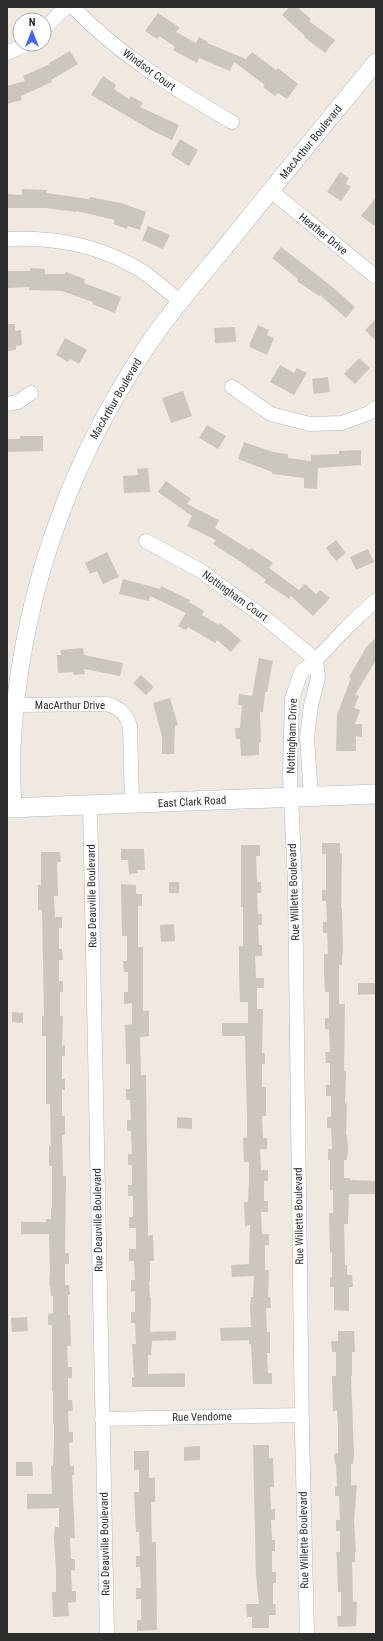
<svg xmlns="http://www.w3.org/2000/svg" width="383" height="1641" font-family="'Roboto Condensed',sans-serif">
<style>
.building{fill:#cbc7bf}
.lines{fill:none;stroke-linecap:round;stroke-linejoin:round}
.minor-casing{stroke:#b4b7c1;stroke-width:15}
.tertiary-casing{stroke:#b4b7c1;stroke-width:18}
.secondary-casing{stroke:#b4b7c1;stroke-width:20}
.minor{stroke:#fff;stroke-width:14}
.tertiary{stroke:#fff;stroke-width:17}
.secondary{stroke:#fff;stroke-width:19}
.labels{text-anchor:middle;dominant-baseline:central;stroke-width:3;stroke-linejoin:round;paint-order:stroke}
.street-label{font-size:11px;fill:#2e2e2e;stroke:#fff}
</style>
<rect width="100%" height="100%" fill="#efe9e1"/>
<path class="building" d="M289,7h8l14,12 -2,2 26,19 -10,13 -21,-16 1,-1 -23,-21z
M158,13l22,15 -4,4 20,11 3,-6 9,5 -1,1 39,16 6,-7 24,18 2,-2 20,16 -11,15 -9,-6 -3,3 -12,-9 2,-2 -31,-23 -4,9 -31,-13 -2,5 -24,-13 2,-3 -16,-11 -2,3 -12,-8z
M70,51l8,13 -27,16 1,2 -31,14 1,4 -15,4v-18l18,-5 -2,-5 27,-12 -1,-1z
M103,76l13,9 -2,4 15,10 2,-3 12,7 -3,4 39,18 -7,15 -21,-10 -60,-35z
M180,139l18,11 -9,16 -18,-11z
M340,172l9,6 -3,6 5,3 -10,14 -14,-9z
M22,189l25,1 -1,3 43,6 1,-2 31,6 25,9 -6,18 -12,-4 -1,3 -14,-5 2,-4 -39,-9v1l-30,-4h-39v-14l15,1z
M376,197v30l-15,-11z
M148,226l22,9 -7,14 -21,-9z
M281,247l49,38 25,22 -9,11 -26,-23 -1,1 -22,-15 1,-2 -26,-21z
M30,268l15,1v5h20l1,-2 19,7 -1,4 37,14 -6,16 -23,-9 1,-2 -31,-11 -33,-1v-3l-22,1v-17h23z
M376,319v22l-11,-11z
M7,324h8v7l6,-1 1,15 -6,1v4l-9,1z
M258,325l11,5 -2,5 7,3 -7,17 -17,-8v-4z
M235,327l1,15 -21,1 -1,-15z
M65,338l22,12 -8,14 -9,-5 -2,3 -12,-7z
M359,358l11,10 -15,16 -11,-10z
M280,365l14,8 3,-5 10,5 -13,22 -24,-13z
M328,377l2,15 -16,2 -2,-15z
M183,391l9,25 -21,7 -9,-25z
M207,425l19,11 -8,13 -19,-11z
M20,436h23v15l-36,1v-13h13z
M244,442l29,10 15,2v4l23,3v-6l28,-1v-3l22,-1v15l-43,3 -1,21 -13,-1v-10l-32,-4v-2l-34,-13z
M148,468l2,24 -26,1 -1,-17 15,-1 -1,-6z
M166,481l25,18 -4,5 32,16 -4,8 35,22 1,-2 22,15 -4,5 30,22 6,-6 11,10 4,-4 10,8 -17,18 -22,-20 -2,3 -25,-17 2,-2 -25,-18 -28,-18 3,-4 -29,-14 5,-10 -34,-24z
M336,540l10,13 -10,8 -10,-13z
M368,549l6,13 -18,8 -6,-13z
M107,552l12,25 -16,7 -6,-13 -7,3 -5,-11z
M123,579l37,10 1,-3 29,14 -1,2 15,9 -2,4 17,10 1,-2 21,17 -10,12 -14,-12 -2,3 -27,-16 -2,3 -8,-4 8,-13 -36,-17 -1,5 -30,-7z
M376,638v22l-21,35 4,1 -5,12 6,2 -5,14h7v13l-6,-1v15h-20l1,-36 14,-37 -2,-1 18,-31z
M83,648l1,7 39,8 -3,13 -36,-7 1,5 -11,1 -1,-3 -15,1 -1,-18h4v-5z
M259,658l14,3 -6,31h-2l-2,20h-3l1,30 -2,1v12l-18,1 -1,-17h-4l-1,-11h5l2,-23h-4l1,-11 13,2z
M141,675l13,12 -8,8 -13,-12z
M170,698l8,27 -3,1 -1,28h-12v-17l-9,-34z
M322,843h18v10h2l-1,55h1l1,46h-1v11h-3v39h6l-1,67h2l-1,33 2,-1 -1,32h1l1,15 -1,10h-3v18h6v2l26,1v13h-27l-1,30h-4l1,41h2v10h5l1,12h-4v24l-15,-1v-23h-4v-10h2v-25l-2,1 -1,-40h4v-23h-3v-30h-2v-11h4l-1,-21h-4v-11h4v-21h-5v-11h4v-22h-4l-1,-11h5l-1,-23h-4v-11h4v-26h-4l-1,-19v-19h4l-1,-21h-4v-11h4l-1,-21h-4v-11h4v-36h-4z
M241,845h19v11h-4l1,26h4v11h-4l1,21h4v11h-4l1,20h3v11h-7l1,22h8v10h-7v21h6l-1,44h3v11h-3v23h4v29h-4l1,22h4v11h-7l1,21h7v11h-4v20h4v11h-7l1,22h7v11h-4v25h4l-1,27h2l1,11h-5l1,24h3v21h-3l1,20h4v11h-19l-2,-40h-2v-4l-28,1 -1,-13 31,-1 -1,-19 1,-11h2l1,-21 -22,1 -1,-12 18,-1 1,-39 -5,1 -1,-24h4l1,-21v-19h-5l-1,-24h4v-22l-2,-80h-23v-13h26v-21h-8l-1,-32v-24h4v-39h-2z
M121,849h23l1,21h-8l1,3 -9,1 -1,-14h-7z
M41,852h19l1,10h-4l1,34h-4l1,21h7v11h-3v21h3l1,11h-4v21h4v11h-3v24h3l-1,30 3,-1v11h-3v23h3v11h-3v26h3v19h-3l1,41h3l-1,77h4v11h-4v21h4l1,10h-2v20h2l1,31h-4l1,21h4v11h-4v22h4l1,11h-5l1,21h4v10l-4,1 1,23h4v9h-2l3,63h-5l1,21h4v11h-4l1,21h4v11l-8,1 1,13 -16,1 -1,-25h4v-22l-2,-33 1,-10h4v-19l-32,1v-15h25l-1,-28h2l1,-24v-18h-1v-33h-1v-66h-4v-11l5,-1v-17h-2l-1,-11 -1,1 1,-14 -1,-38h-28v-12h25v-3h5v-11h1v-42h-3v-20h2l-1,-42h-4v-68h-4v-20h2l-2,-106h-4v-25h3z
M169,882h10v11h-10z
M121,884l15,1v9h6v12h-4v41h5v64h6v25l-9,1 1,38h5l2,161 5,-1 1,26h-4v20h-1l1,17h1l-1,33 1,1 25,-1v9l-24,1 -1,14h-3v19l37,-1v14h-53v-10h2l-2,-33h4l-1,-21h-4v-11h4v-21l-4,1v-12h4l-1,-19h-5v-12h7v-21h-7v-11h4v-21h-5v-11h4v-20h-4v-11h4l-1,-23h-4v-11h4l-1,-20h-4v-11h4v-25h-4v-6l-1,-33 7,-1v-21l-8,1v-12h4v-20h-4l-1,-11h4v-25h-5z
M174,924l1,17 -14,1 -1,-17z
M358,983h18v11l-18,1z
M12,1012l11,1v10l-11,-1z
M177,1117l15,1v11l-15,-1z
M27,1317l1,14 -16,1 -1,-14z
M338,1331h16l1,21h-3v24h-1l3,78 -1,10h-2v21h6l-3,35 2,32h-1v10h-3l1,40h4l-1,24 -18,1 -1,-11h4v-24h-3l-1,-31 -1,-9h4v-21h-4v-11h4l-1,-24h-4v-9h2l-1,-23h-1l-1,-10 4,-1v-28l-1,-14h-4l-1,-35h4v-24h-4l-1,-11h7z
M253,1445h16v13h4l1,29h-4l1,22h4v11h-4l1,20h3v11h-3v21h4v11h-3v21h2l1,11h-7v13h-17v-11h-5l-1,-13h13l-3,-28z
M200,1446v14l-16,1v-14z
M134,1451h15v27h6v24h-4l1,40h4l1,88 -20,1v-11h4v-21h-5v-11h5l-1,-21h-4v-11h4l-1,-24h-3l-2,-40h5v-22h-5z
M16,1462h16l1,14h-17z"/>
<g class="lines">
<defs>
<path id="minor" d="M73,7c46,48 102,82 159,115
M44,29l22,-22
M7,53l20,-9
M271,191l105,86
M7,239c50,-2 92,6 135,32 13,9 26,21 39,31
M232,387l39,27 39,10 32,-1 27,-10 7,-5
M7,404l11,-2 13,-9
M146,541l55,30 68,50 47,39
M16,705l90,-1c14,4 19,8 24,22l2,78
M311,797l-4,-59 4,-33 7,-27 -2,-18
M90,805l17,829
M102,1419l200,-4
M307,1634l-5,-203 -7,-549 -5,-106 2,-77 9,-27 15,-12 32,-34 28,-26"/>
<path id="tertiary" d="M13,808c-1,-20 -2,-40 -1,-60 7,-141 52,-274 128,-391 26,-41 59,-78 90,-116 48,-60 97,-119 146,-179"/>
<path id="secondary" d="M7,808l369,-14"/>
</defs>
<use href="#minor" class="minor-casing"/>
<use href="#tertiary" class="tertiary-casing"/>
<use href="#secondary" class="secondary-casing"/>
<use href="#minor" class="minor"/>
<use href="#tertiary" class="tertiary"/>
<use href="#secondary" class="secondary"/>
</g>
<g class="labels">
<g class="street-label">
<text transform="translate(149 70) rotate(36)">Windsor Court</text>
<text transform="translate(311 142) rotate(-51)">MacArthur Boulevard</text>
<text transform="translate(323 234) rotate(39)">Heather Drive</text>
<text transform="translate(116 399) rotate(-60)">MacArthur Boulevard</text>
<text transform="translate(235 596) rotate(36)">Nottingham Court</text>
<text x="70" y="705">MacArthur Drive</text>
<text transform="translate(292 736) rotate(-88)">Nottingham Drive</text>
<text transform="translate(192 802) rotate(-3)">East Clark Road</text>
<text transform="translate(294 892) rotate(-92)">Rue Willette Boulevard</text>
<text transform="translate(92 896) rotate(-91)">Rue Deauville Boulevard</text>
<text transform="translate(299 1216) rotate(-91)">Rue Willette Boulevard</text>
<text transform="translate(98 1220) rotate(-91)">Rue Deauville Boulevard</text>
<text transform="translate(202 1417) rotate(-1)">Rue Vendome</text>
<text transform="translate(304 1540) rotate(-91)">Rue Willette Boulevard</text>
<text transform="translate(105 1544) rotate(-91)">Rue Deauville Boulevard</text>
</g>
</g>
<rect width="383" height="1641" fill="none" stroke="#2e2e2e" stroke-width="16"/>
<g transform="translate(32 32)"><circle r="19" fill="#ffffff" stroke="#ababab"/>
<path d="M0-3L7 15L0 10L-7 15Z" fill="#4264fb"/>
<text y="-6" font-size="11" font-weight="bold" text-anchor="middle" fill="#2e2e2e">N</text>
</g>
</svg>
